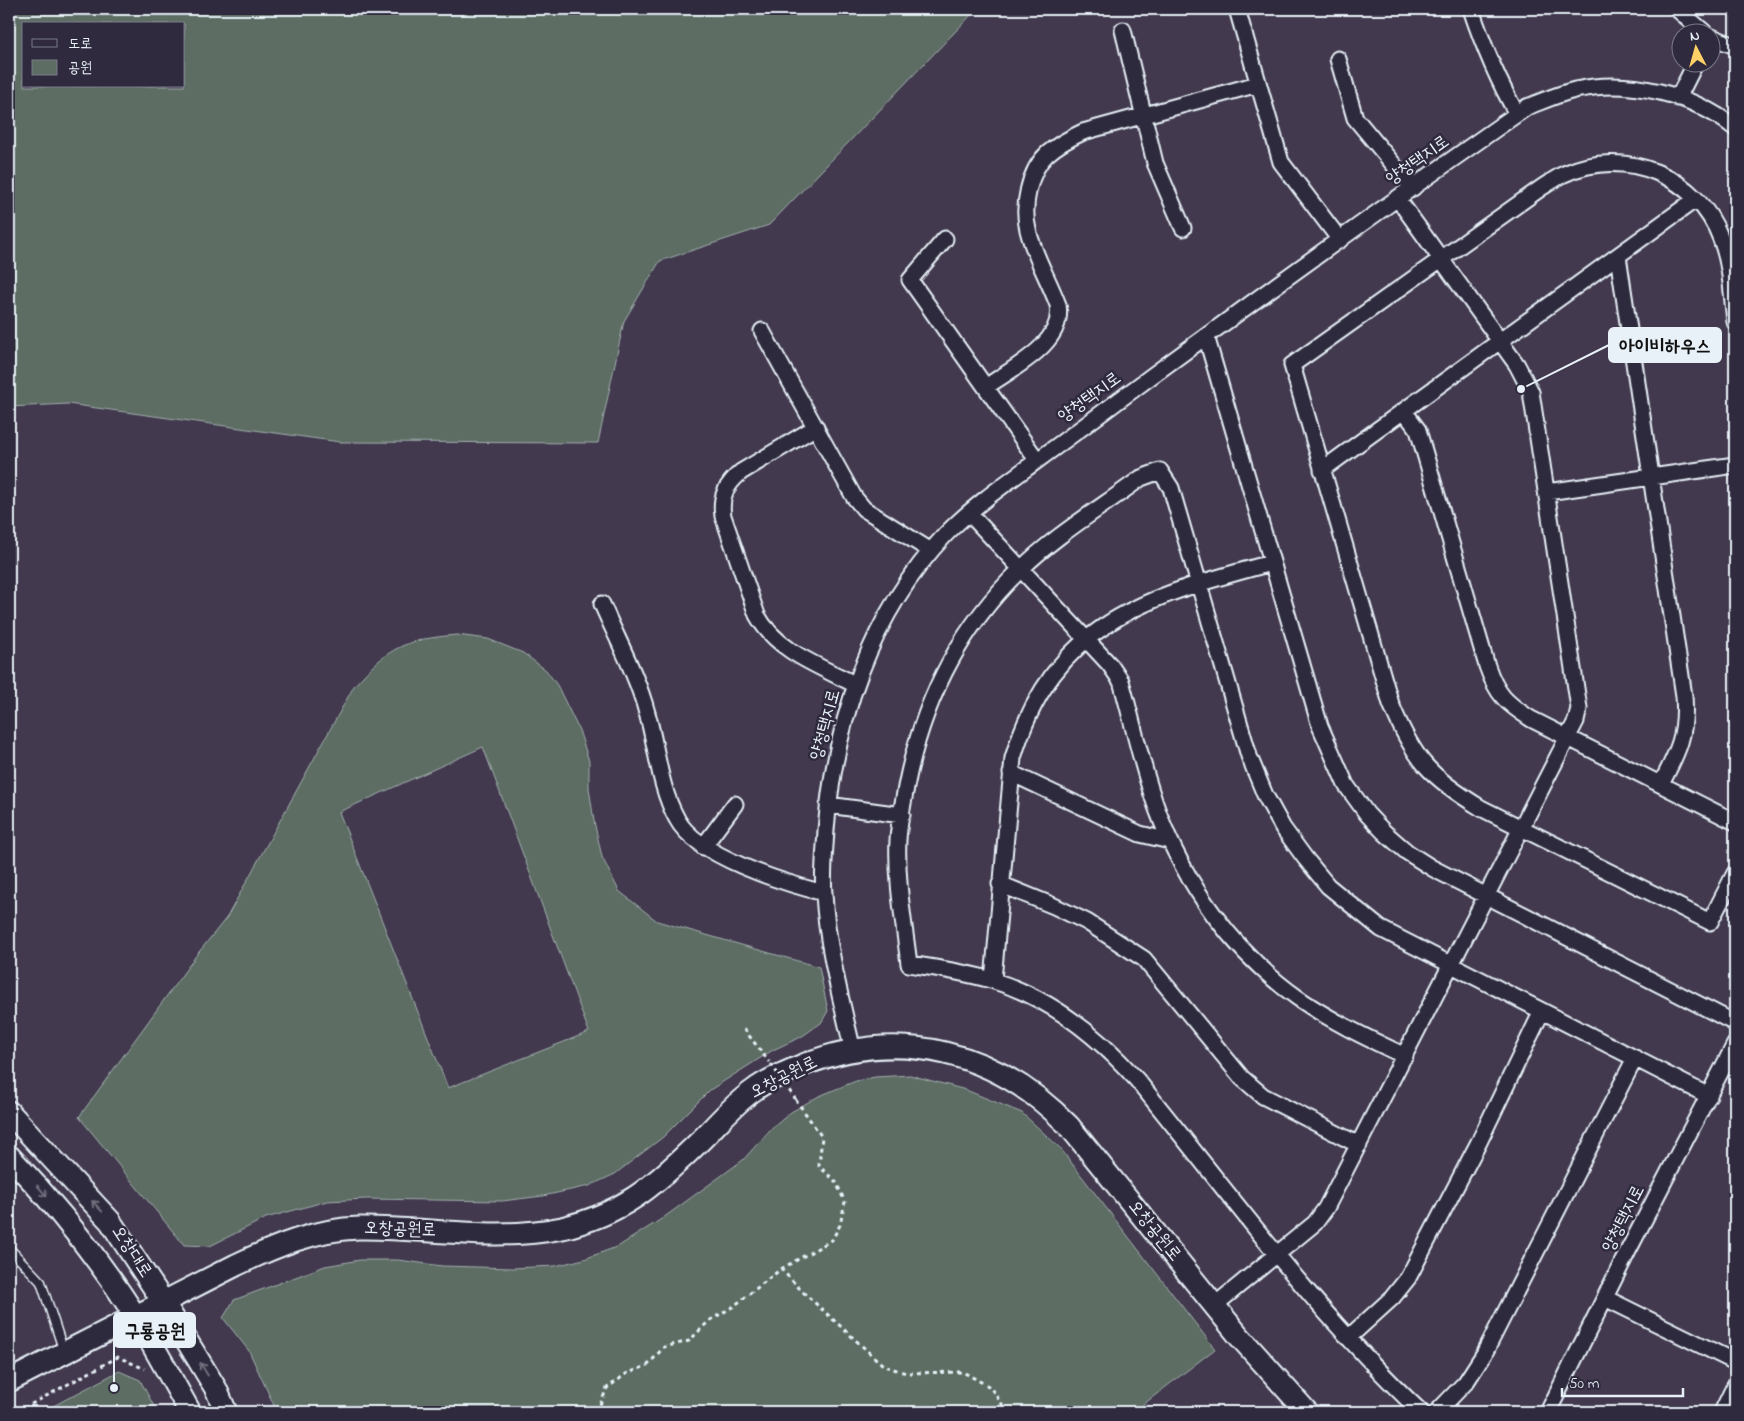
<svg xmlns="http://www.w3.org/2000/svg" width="1744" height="1421" font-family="'Indie Flower','Poor Story',sans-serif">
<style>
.green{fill:#5d6d64;stroke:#a2afae;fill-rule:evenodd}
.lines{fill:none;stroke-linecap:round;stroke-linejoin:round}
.lane-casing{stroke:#e8f1f8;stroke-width:11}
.street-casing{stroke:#e8f1f8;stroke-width:19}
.secondary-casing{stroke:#e8f1f8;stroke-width:25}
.path{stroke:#e8f1f8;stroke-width:3;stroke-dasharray:4 4;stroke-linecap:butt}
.lane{stroke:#2f2a3d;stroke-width:8}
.street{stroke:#2f2a3d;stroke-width:15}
.secondary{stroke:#2f2a3d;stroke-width:21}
.path-bridge{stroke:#e8f1f8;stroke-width:3;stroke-dasharray:4 4;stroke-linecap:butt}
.oneway{stroke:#70707e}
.labels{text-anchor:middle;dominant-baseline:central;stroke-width:5;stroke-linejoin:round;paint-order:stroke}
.street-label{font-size:18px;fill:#e8f1f8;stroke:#2f2a3d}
.leader{fill:none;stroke:#e8f1f8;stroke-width:2}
.callout-dot{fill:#e8f1f8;stroke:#2f2a3d;stroke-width:2}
.callout{fill:#e8f1f8;stroke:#e8f1f8;stroke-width:2}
.callout-label{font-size:19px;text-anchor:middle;font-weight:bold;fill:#111}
</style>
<rect width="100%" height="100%" fill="#42394e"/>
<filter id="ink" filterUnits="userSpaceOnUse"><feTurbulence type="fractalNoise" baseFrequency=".02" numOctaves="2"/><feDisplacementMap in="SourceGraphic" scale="10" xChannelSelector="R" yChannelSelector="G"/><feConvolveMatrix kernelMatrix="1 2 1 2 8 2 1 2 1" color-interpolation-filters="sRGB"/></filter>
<g filter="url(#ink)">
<path class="green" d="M9,9h968l-208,216 -109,36 -36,60 -26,122 -258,-1 -272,-38 -59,3zM24,24h160v62h-160z
M457,635l31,4 35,14 23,17 11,15 22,45 10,31v27l5,33 8,36 17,34 38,30 162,46 9,44 -7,12 -20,14 -28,13 -63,40 -47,47 -48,37 -26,12 -46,10 -41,5 -136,-2 -39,2 -61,17 -56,28 -26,-1 -105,-128 116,-160 32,-40 127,-231c34,-39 52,-47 103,-51zM483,747l106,285 -141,56 -109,-276z
M910,1075l56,15 56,23 38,35 155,201 -79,61 1,2h-860l-28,-61 -26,-33 11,-18 91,-34 35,-6h38l44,6 71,2 42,-2 29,-7 35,-13 44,-28 80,-58 26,-29 22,-19 28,-16 37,-15 19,-4z
M119,1371l21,9 17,32h-115z"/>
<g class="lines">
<defs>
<path id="lane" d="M9,1248l32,34 23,70"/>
<path id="street" d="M1237,9l44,153 59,78
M1471,9c12,36 27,72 46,105
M1677,9l27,23
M1123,30l32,133 28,65
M1712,37l23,9
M1338,59l17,59 58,70
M1678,98l18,-36
M945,239l-35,41 127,180
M1618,256l66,440c3,38 -6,56 -23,88
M1735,322c-3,-27 -4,-57 -14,-83 -23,-63 -96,-93 -157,-65 -8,4 -15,9 -23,14l-249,177 99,339c23,56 39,73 90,104l229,114 25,-49
M762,331l92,166 10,12 67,42
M1206,336l114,390 26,59 21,29 17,18 23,20 25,16 303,155
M986,387c26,-19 79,-43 72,-82 -9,-25 -24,-49 -30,-75 -6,-24 1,-59 19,-76 11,-10 23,-16 36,-22l175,-48
M1404,411l14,19 69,236c10,29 19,37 44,53l204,103
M816,427l-75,45c-15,13 -21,24 -18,44l34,99c20,37 63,51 99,70
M1322,470l374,-271
M1547,492l188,-27
M969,513l141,152 11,16c12,42 21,87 36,128 27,74 76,143 141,189 33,23 71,41 107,58
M602,604c15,35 35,71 45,109 10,34 12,74 30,106 19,37 107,64 147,74
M1011,773l129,61 30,7
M828,805l74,10
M703,847l32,-43
M1000,884l54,22 33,16 57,37 98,119 21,18 96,49
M993,980l20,-222c40,-136 135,-162 258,-195
M853,1051c-12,-52 -26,-104 -29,-157 -2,-21 1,-43 2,-64 9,-108 44,-216 120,-296 26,-27 59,-50 89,-72 40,-29 79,-58 118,-87 124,-91 249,-181 374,-268 16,-6 31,-13 48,-17 54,-12 117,4 160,38
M1605,1298l130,64
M1215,1305l100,-82 11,-15 250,-487 3,-13 -48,-316 -14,-27 -119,-166
M1348,1338l44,-40 16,-20 71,-136 63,-131
M1421,1412c-106,-100 -192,-219 -284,-332 -39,-44 -88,-83 -146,-100 -27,-8 -54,-12 -82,-16 -5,-41 -13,-83 -11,-124 1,-18 5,-36 8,-53 16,-83 53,-158 114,-217 34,-34 82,-63 121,-92l19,-7 11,17 78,268 16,39 18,33 22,30 23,28 53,43 328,167
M1437,1412l29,-30 18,-28 151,-296
M1548,1412l79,-159 108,-209
M1722,1412l13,-27"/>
<path id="secondary" d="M9,1112l101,109 54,82 52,86 10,23
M9,1156c47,49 90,103 127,161 19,31 36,63 54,95
M9,1381l227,-116c38,-18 80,-36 123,-37 67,-1 136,14 203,0 60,-14 92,-42 135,-84 19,-18 35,-39 57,-54 14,-11 33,-18 49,-25 98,-39 194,-13 266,61l170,210 68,76"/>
</defs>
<use href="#lane" class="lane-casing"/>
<use href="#street" class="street-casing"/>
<use href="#secondary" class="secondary-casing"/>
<path class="path" d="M744,1029l25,33
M781,1269l51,-29 8,-15 5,-23 -9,-20 -17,-16 3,-29 -26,-37
M17,1412l101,-55 27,12
M597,1412l10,-24 19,-14 22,-9 16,-18 25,-6 20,-20 25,-15 47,-37 22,23 81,74 22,7 57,-1 27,15 14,20 1,5"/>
<use href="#lane" class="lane"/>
<use href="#street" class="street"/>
<use href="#secondary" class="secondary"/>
<path class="path-bridge" d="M771,1064l25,36"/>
</g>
<defs><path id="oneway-shaft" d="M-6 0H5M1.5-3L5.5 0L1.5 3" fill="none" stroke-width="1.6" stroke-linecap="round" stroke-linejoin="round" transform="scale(1.25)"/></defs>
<g class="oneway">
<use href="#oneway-shaft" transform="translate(42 1191) rotate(49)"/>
<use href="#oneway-shaft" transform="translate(97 1206) rotate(-133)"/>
<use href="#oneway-shaft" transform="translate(204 1369) rotate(-121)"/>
</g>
</g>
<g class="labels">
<g class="street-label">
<text transform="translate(1418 161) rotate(-35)">양청택지로</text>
<text transform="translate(1090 398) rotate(-36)">양청택지로</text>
<text transform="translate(826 725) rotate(-75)">양청택지로</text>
<text transform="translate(784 1078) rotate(-27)">오창공원로</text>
<text transform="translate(1624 1219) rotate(-63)">양청택지로</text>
<text transform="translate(400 1230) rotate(2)">오창공원로</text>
<text transform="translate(1154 1231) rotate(51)">오창공원로</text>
<text transform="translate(131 1252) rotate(57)">오창대로</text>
</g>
</g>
<path class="leader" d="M1521 389L1609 345M114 1388L114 1330"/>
<g class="callout-dot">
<circle cx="1521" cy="389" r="5"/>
<circle cx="114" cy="1388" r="5"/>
</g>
<g class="callout">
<rect x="1609" y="328" width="112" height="34" rx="5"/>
<rect x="114" y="1313" width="81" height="34" rx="5"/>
</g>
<g class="callout-label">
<text x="1665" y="352">아이비하우스</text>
<text x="155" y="1337">구룡공원</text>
</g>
<rect width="1744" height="1421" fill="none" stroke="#2f2a3d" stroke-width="30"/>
<rect x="15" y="15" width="1714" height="1391" fill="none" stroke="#e8f1f8" stroke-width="2" filter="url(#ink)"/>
<rect x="22" y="22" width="162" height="65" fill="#2f2a3d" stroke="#797a88"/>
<rect x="32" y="39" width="25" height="8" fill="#2f2a3d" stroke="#797a88"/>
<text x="68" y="48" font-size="15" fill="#e8f1f8">도로</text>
<rect x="32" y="60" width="25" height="15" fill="#5d6d64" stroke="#797a88"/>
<text x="68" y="72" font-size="15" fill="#e8f1f8">공원</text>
<g transform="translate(1696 48) rotate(354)"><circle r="24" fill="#2f2a3d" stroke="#797a88"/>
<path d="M0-4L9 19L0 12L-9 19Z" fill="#ffd166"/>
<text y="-8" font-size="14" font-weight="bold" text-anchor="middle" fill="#e8f1f8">N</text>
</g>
<path d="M1562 1388v8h121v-8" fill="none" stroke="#e8f1f8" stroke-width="2.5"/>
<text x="1569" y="1388" font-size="15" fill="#e8f1f8" stroke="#2f2a3d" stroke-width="4" paint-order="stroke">50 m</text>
</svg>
